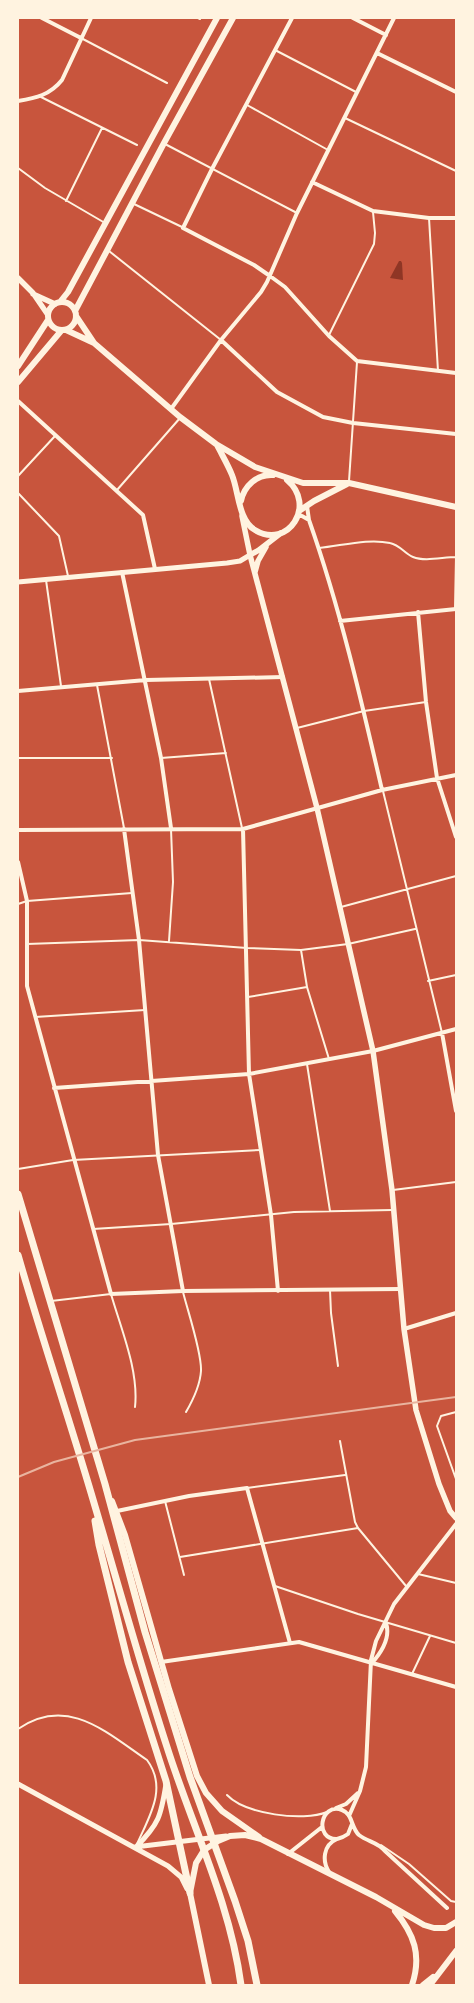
<svg xmlns="http://www.w3.org/2000/svg" width="474" height="2003" font-family="Mulish,sans-serif">
<style>
.water{fill:#8f3625}
.lines{fill:none;stroke-linecap:round;stroke-linejoin:round}
.service{stroke:#fff3e0;stroke-width:2}
.minor{stroke:#fff3e0;stroke-width:4}
.tertiary{stroke:#fff3e0;stroke-width:5}
.secondary{stroke:#fff3e0;stroke-width:5.5}
.primary{stroke:#fff3e0;stroke-width:6}
.trunk{stroke:#fff3e0;stroke-width:7}
.rail{stroke:#e9b49f;stroke-width:2}
</style>
<rect width="100%" height="100%" fill="#c8553d"/>
<path class="water" d="M399,261h2l1,2 1,17 -13,-2z"/>
<g class="lines">
<path class="service" d="M198,18l2,1
M81,38l86,45
M275,50l81,42
M41,97l96,48
M247,105l81,45
M345,118l111,53
M165,144l132,69
M18,168l27,20 60,35
M66,201l36,-73
M134,204l48,23
M429,218l9,153
M109,251l112,89
M329,335l45,-91 1,-11 -2,-21
M18,476l37,-40
M349,481l8,-119
M117,490l63,-72
M18,493l41,43 9,40
M319,548c22,-2 49,-10 71,-5 10,2 15,11 23,14 12,5 30,0 43,0
M46,580l15,106
M455,608l1,-51
M209,679l33,149
M97,685l27,143
M297,728l67,-17 62,-9
M18,758h94
M161,758l65,-5
M383,791l59,242
M18,904l9,-3 105,-8
M341,907l115,-31
M169,941l4,-59 -2,-53
M27,944l112,-4 108,8 54,2 47,-6 67,-15
M301,950l6,37 22,72
M428,981l28,-6
M248,997l59,-10
M35,1017l110,-7
M307,1064l23,147
M18,1169l55,-9 188,-10
M393,1190l63,-8
M93,1229l78,-5 123,-12 98,-2
M330,1290l1,23 7,53
M183,1292c5,20 19,61 18,79 -1,15 -8,29 -15,41
M51,1301l60,-7c10,35 28,77 24,113
M456,1412l-15,4 -4,10 19,53
M340,1441l15,81 3,6 48,58
M247,1488l98,-13
M165,1501l19,74
M180,1557l178,-29
M418,1574l38,9
M275,1586l83,28 98,29
M412,1674l18,-38
M18,1729c49,-34 88,3 129,31 21,28 2,57 -10,84
M227,1795c18,19 76,27 100,17
M381,1845l28,19 42,37 5,1"/>
<path class="minor" d="M42,18l39,20
M292,18l-80,151 -29,59 71,37 16,11 15,11 44,49 28,25 99,12
M353,18l33,17
M377,53l79,39
M18,101c18,-3 32,-6 44,-21l29,-62
M312,182l61,29 56,7h27
M221,340l56,52 46,25 30,6 103,11
M18,401l125,114 12,54
M171,409l50,-69 40,-48 6,-10 30,-69 97,-195
M307,506l2,14c31,88 52,179 73,270
M298,516h4l7,4
M122,572l39,186 10,70
M418,612l8,90 11,76 19,59
M340,621l116,-12
M18,691l128,-11 137,-3
M124,829l15,111 19,215 25,136
M243,829l6,245 22,141 7,76
M18,830l225,-1 139,-39 74,-15
M18,862l9,39v85l84,308 72,-3 218,-2
M442,1033l14,78
M54,1088l195,-14 124,-23 83,-22
M404,1329l52,-16
M117,1511l72,-15 58,-8 43,155
M161,1662l138,-20 157,45
M371,1664c10,-11 20,-26 15,-41
M336,1808l10,-4 12,-11
M349,1816l11,-25 6,-24 5,-107 5,-19 18,-37 62,-80
M337,1839c-23,1 -17,-37 5,-29 11,4 9,18 17,25 9,7 19,7 26,16l62,57
M288,1854l34,-27
M329,1872c-7,-11 -6,-27 8,-33 4,-1 7,-2 11,-5l4,-10"/>
<path class="tertiary" d="M18,582l209,-19 13,-2 10,-6
M18,1784l150,82 13,11 6,12
M135,1847l91,-11
M136,1847c23,-23 25,-31 30,-63"/>
<path class="secondary" d="M18,278l15,15 15,22
M33,294l22,10
M242,516l8,39 67,253 56,243 19,139 12,139 12,81 23,74 11,27 6,7
M250,555l9,-5 22,-17
M255,572l3,-11 8,-14"/>
<path class="primary" d="M48 316a14 14 0 1 1 28 0a14 14 0 1 1-28 0Z
M60,302l8,-10 149,-274
M75,311l89,-168 69,-125
M76,316l18,27 86,74 36,27 39,23 48,16h46l107,24
M66,330l28,13
M18,366l30,-46
M18,382l43,-51
M217,445c5,10 11,20 15,30 7,17 6,45 23,55 33,20 62,-25 32,-50
M241,501c3,-15 16,-27 32,-26
M299,511l15,-10 33,-17
M112,1501l13,34 44,154 28,87 9,17 16,18 37,26
M395,1911c19,23 27,44 17,74
M209,1985l-19,-92 6,-30 8,-13 14,-9 12,-5 15,-1 16,4 115,58 48,28 10,3h12l10,-6
M423,1985l10,-8
M430,1985l26,-34"/>
<path class="trunk" d="M18,1194l87,290 40,148 45,145 45,124 13,40 9,44
M18,1255c22,77 48,154 71,231 26,87 50,175 78,261 25,79 63,155 74,238
M95,1521l4,24 29,117 38,119 24,112"/>
<path class="rail" d="M18,1477l36,-15 81,-22 321,-43"/>
</g>
<rect width="474" height="2003" fill="none" stroke="#fff3e0" stroke-width="38"/>
</svg>
